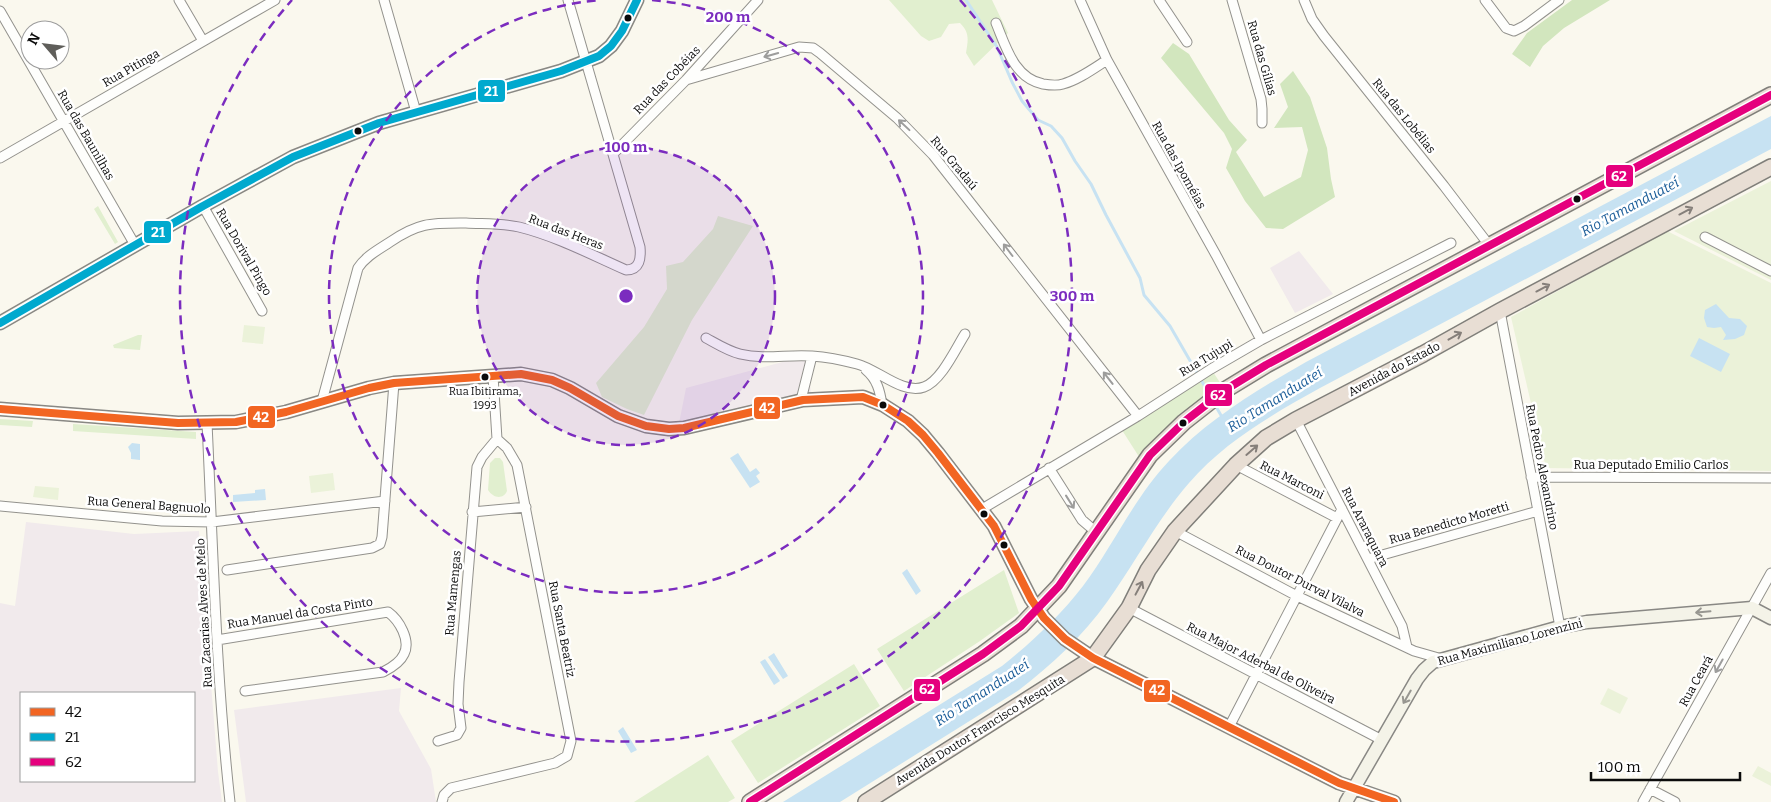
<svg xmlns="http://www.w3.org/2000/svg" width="1771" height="802" font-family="Bitter,serif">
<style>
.industrial{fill:#f1eaec;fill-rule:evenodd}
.green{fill:#e1efcf}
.forest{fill:#d2e6be}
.pitch{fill:#ebf2d9}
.water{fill:#c7e2f2}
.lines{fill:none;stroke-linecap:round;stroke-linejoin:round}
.stream{stroke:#c7e2f2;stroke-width:3}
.street-casing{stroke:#93928d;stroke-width:11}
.secondary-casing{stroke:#898884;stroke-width:15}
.highway-casing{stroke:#807f7a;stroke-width:18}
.street{stroke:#fefefc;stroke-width:9}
.secondary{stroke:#f4f3e8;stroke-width:12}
.highway{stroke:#e8ded4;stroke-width:15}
.bus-1-casing{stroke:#fff;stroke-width:11}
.bus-2-casing{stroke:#fff;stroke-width:11}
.bus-3-casing{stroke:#fff;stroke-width:11}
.bus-1{stroke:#f26522;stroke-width:8}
.bus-2{stroke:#00a9ce;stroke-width:8}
.bus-3{stroke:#e5007d;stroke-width:8}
.oneway{stroke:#9d9d9c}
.oneway2{stroke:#857f7a}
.oneway3{stroke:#979690}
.ring{fill:none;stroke:#7b2cbf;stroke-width:2.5;stroke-dasharray:9 6}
.bus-dot{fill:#0b0b0b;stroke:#fff;stroke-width:2}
.labels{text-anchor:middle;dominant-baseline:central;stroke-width:5;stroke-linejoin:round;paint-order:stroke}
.bus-label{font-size:11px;fill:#0b0b0b;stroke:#fff}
.street-label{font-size:12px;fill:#0b0b0b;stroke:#fff}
.water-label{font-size:14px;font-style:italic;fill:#1a5c98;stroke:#fff}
.centre{fill:#7b2cbf;stroke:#fff;stroke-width:2.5}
.ring-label{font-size:15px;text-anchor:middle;font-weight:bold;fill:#7b2cbf;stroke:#fff;stroke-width:5;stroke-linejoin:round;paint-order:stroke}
.line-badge{stroke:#fff;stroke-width:2}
.badge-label{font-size:14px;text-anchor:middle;font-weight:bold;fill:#fff}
</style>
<rect width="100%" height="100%" fill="#faf8ee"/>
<path class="industrial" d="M1299,251l34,43 -38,19 -25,-45z
M808,360l3,36 -132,27 7,-35 100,-27z
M26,522l108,12 65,-3 19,241 4,30h-222v-199l15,3zM194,693v88h-173v-88z
M401,688l-2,23 32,58 5,33h-190l-12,-92z"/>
<path class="green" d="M889,0h103l16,33 -34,33 -8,-13c2,-13 4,-20 -6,-30l-11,1 -8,13 -12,4 -8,-5z
M98,206l20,36 -3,2 -21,-35z
M718,216l35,10 -61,94 -48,95 -17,-6 -25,-12 -6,-14 48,-56 23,-38 -1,-23 17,-4 30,-33z
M138,335h4l-2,15 -26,-2 -1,-3z
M1211,369l14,21 -82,73 -23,-36z
M0,419l33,2 -1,6 -32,-2z
M73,424l123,8v7l-123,-8z
M495,458h5l3,4 4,29c-4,9 -14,7 -19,-1l2,-27z
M1004,570l15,43 -39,28 -76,50 -27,-42z
M854,664l26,42 -122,77 -27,-42z
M708,755l27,43 -7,4h-94z"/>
<path class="forest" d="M1572,0h38l-46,28 -21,18 -13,21 -18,-13 15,-21z
M1173,43l16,11 40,66 18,20 -11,12 28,45 37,-20 7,-27 -6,-23 -28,1 14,-21 -8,-23 13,-13 17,26 17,51 4,31 4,18 -52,32 -17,-1 -21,-27 -19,-33 6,-19 -8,-16 -63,-75z"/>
<path class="pitch" d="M1771,181v99l-97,-49z
M1667,231l104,52v188l-225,-3 -35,-151z
M244,325l21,2 -2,17 -21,-2z
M333,473l2,17 -24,3 -2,-17z
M35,486l24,2 -1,12 -25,-3z
M1608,688l20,10 -8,16 -20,-10z
M1758,766l13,7v13l-19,-10z"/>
<path class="water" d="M1771,116v33l-451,239c-47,26 -96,54 -131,95 -32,37 -54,80 -82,119 -24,34 -56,63 -88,88l-179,112h-57l219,-136c30,-24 58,-50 81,-80 30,-40 51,-88 86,-125 39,-42 88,-71 137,-99z
M1716,304l13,14 11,1 7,7 -3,9 -9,4 -12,1 3,-5 -5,-8 -7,1 -7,-1 -3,-9 1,-8z
M1699,338l31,16 -9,18 -31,-16z
M132,443l8,1v16l-9,-1v-6l-3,-6z
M738,453l12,19 6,-4 4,5 -4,3 4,6 -10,6 -20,-30z
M265,489l1,11 -33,2v-7l22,-2v-3z
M907,569l14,22 -5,4 -14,-22z
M774,653l14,23 -5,3 -15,-22z
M765,659l15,22 -6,4 -14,-23z
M623,727l14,23 -6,3 -13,-22z"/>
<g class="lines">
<path class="stream" d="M966,0l31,47 15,35 10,19 16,19 13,6 11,12 13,23 16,23 15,31 34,63 4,17 26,31 41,71
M1215,405l7,12"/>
<defs>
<path id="street" d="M179,0l24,41
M384,0l32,112
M1080,0l27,60 109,195 45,85
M1159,0l28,42
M1232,0l29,99 1,10v14
M1304,0l8,19 12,17 120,150 45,59
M1485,0l21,28 8,3 10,-5 35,-26
M0,11l135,234
M996,23c10,24 18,55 47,61 6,1 14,2 20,0 15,-4 30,-15 44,-24
M686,80l113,-33 14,1 7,5 77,65 36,37 205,261
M613,154l73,-74 72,-80
M0,158l275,-158
M203,206l59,105
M1705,237l66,34
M1500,311l60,316
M706,338c11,6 22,13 34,16 25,6 48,0 72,2 15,1 30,4 45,8 20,5 46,31 67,23 17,-6 31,-37 41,-53
M866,370c11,9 14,21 16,35
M801,400l11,-44
M322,401l36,-133c8,-12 20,-18 32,-26 29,-20 42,-19 76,-19 18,1 36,0 53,4 37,9 73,28 107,43 14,0 15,-12 14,-23l-72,-247
M1296,420l106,206 5,21
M207,423c6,126 9,253 23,379
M1236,465l101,53
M1049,468l33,52 14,12
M1531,477l240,1
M0,506l162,15 50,1 173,-21
M982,509l156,-93 73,-47 50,-29 190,-97
M472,512l54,-5
M1175,531l122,65 117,55 28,8
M1368,559l170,-48
M227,570l145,-22 8,-4 2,-7 12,-154
M1129,608l253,132
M217,640l171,-28c11,8 23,28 16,42 -4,9 -13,14 -21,18l-138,19
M1229,727l113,-218
M438,741l19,-6 4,-7 -3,-24 1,-22 18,-215 5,-10 15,-18
M1650,789l25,13
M442,802l2,-7 7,-7 104,-25 12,-7 4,-15 -54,-276 -10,-17 -10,-9 -4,-63
M1643,802l128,-229"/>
<path id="secondary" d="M0,323l203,-117 90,-49 86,-34 182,-52 38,-15 12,-10 11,-15 15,-31
M0,409l178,14 58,-1 50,-10 83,-24 25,-5 127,-9 31,6 18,8 48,28 28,10 23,3 15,-1 119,-28 60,-3 20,8 25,16 15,14 15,18 56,73 37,73 13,19 21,21 28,19 246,125 55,19
M1346,802l71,-123 7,-9 9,-8 127,-35 27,-5 165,-14 19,10"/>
<path id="highway" d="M750,802l233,-148 38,-28 38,-40 91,-131 34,-33 41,-32 41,-25 505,-270
M866,802l227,-144 36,-50 19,-38 27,-39 61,-66 30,-27 30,-18 127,-66 77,-43 271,-144"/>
</defs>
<use href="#street" class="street-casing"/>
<use href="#secondary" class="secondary-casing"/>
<use href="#highway" class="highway-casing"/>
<use href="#street" class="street"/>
<use href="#secondary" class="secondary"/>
<use href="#highway" class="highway"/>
<defs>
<path id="bus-1" d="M0,409l178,14 58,-1 50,-10 83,-24 25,-5 127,-9 31,6 18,8 48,28 28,10 23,3 15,-1 119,-28 60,-3 20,8 25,16 15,14 15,18 56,73 37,73 13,19 21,21 28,19 246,125 55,19"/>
<path id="bus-2" d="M0,323l203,-117 90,-49 86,-34 182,-52 38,-15 12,-10 11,-15 15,-31"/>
<path id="bus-3" d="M750,802l233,-148 38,-28 38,-40 91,-131 34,-33 41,-32 41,-25 505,-270"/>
</defs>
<use href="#bus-1" class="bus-1-casing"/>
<use href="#bus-2" class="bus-2-casing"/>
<use href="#bus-3" class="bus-3-casing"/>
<use href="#bus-1" class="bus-1"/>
<use href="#bus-2" class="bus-2"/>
<use href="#bus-3" class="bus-3"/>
</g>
<defs><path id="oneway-shaft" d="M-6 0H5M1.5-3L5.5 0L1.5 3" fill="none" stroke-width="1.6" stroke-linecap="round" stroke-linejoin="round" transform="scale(1.25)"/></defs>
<g class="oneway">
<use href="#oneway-shaft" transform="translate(771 55) rotate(164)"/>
<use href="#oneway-shaft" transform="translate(904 125) rotate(-137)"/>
<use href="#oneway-shaft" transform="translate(1008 250) rotate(-127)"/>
<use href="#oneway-shaft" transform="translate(1108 378) rotate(-128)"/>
<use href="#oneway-shaft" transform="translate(1070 502) rotate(58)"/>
<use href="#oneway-shaft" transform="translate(1719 666) rotate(119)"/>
</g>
<g class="oneway2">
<use href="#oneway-shaft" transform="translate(1686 211) rotate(-28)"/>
<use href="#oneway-shaft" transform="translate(1543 288) rotate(-28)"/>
<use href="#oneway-shaft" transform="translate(1455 336) rotate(-29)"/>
<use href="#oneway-shaft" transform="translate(1252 450) rotate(-41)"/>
<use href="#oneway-shaft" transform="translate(1139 588) rotate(-62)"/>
</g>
<g class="oneway3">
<use href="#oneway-shaft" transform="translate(1703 612) rotate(175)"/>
<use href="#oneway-shaft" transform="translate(1407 697) rotate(120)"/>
</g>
<circle cx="626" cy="296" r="149" fill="#7b2cbf" fill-opacity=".12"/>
<g class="ring">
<circle cx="626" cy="296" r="149"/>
<path d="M652 0A297 297 0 1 1 600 0"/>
<path d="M960 0A446 446 0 1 1 292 0"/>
</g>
<g class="bus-dot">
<circle cx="628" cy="18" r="4.5"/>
<circle cx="358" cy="131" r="4.5"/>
<circle cx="1577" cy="199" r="4.5"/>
<circle cx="485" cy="377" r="4.5"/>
<circle cx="883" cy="405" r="4.5"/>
<circle cx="1183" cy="423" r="4.5"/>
<circle cx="984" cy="514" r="4.5"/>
<circle cx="1004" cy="545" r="4.5"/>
</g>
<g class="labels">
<g class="bus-label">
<text x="485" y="391">Rua Ibitirama,<tspan x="485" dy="14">1993</tspan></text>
</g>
<g class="street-label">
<text transform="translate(1262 58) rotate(74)">Rua das Gílias</text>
<text transform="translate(131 68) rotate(-30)">Rua Pitinga</text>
<text transform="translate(667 80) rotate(-46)">Rua das Cobéias</text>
<text transform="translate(1404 116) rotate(51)">Rua das Lobélias</text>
<text transform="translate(86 135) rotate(60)">Rua das Baunilhas</text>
<text transform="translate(954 163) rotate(50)">Rua Gradaú</text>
<text transform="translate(1179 165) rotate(61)">Rua das Ipoméias</text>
<text transform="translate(566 232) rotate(21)">Rua das Heras</text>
<text transform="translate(244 252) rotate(60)">Rua Dorival Pingo</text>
<text transform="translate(1206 358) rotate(-31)">Rua Tujupi</text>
<text transform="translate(1394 369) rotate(-28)">Avenida do Estado</text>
<text x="1651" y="465">Rua Deputado Emilio Carlos</text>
<text transform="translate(1542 467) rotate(79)">Rua Pedro Alexandrino</text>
<text transform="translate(1292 480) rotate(27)">Rua Marconi</text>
<text transform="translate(149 505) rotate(4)">Rua General Bagnuolo</text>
<text transform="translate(1449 523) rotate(-16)">Rua Benedicto Moretti</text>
<text transform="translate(1365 527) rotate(63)">Rua Araraquara</text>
<text transform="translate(1300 581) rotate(27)">Rua Doutor Durval Vilalva</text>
<text transform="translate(453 593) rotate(-85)">Rua Mamengas</text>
<text transform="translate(204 613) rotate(-93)">Rua Zacarias Alves de Melo</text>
<text transform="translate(300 613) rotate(-9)">Rua Manuel da Costa Pinto</text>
<text transform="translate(562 629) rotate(79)">Rua Santa Beatriz</text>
<text transform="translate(1510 642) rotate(-15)">Rua Maximiliano Lorenzini</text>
<text transform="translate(1261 663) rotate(27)">Rua Major Aderbal de Oliveira</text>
<text transform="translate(1696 681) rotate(-61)">Rua Ceará</text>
<text transform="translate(980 730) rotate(-32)">Avenida Doutor Francisco Mesquita</text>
</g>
<g class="water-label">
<text transform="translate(1630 207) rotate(-28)">Rio Tamanduateí</text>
<text transform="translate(1275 400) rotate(-32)">Rio Tamanduateí</text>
<text transform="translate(982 693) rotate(-33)">Rio Tamanduateí</text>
</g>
</g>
<circle cx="626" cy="296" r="8" class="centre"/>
<g class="ring-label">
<text x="728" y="22">200 m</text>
<text x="626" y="152">100 m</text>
<text x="1072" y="301">300 m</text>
</g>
<g class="line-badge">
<rect x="477" y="79" width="29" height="24" rx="5" fill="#00a9ce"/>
<rect x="1605" y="164" width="29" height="24" rx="5" fill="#e5007d"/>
<rect x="143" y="220" width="29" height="24" rx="5" fill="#00a9ce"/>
<rect x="1204" y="383" width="29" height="24" rx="5" fill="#e5007d"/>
<rect x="753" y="396" width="28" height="24" rx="5" fill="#f26522"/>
<rect x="247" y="405" width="29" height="24" rx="5" fill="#f26522"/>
<rect x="913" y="678" width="28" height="24" rx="5" fill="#e5007d"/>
<rect x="1143" y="679" width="28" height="24" rx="5" fill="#f26522"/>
</g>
<g class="badge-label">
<text x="491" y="96">21</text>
<text x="1619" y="181">62</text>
<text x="158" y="237">21</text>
<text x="1218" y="400">62</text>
<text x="767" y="413">42</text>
<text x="261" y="422">42</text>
<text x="927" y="694">62</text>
<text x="1157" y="695">42</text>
</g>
<rect x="20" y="692" width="175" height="90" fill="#ffffff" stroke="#9d9d9d"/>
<rect x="30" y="708" width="25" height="8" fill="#f26522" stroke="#9d9d9d"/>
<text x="65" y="717" font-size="15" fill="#0b0b0b">42</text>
<rect x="30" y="733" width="25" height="8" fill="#00a9ce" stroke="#9d9d9d"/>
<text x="65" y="742" font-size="15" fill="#0b0b0b">21</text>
<rect x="30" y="758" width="25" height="8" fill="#e5007d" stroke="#9d9d9d"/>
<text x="65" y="767" font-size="15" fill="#0b0b0b">62</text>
<g transform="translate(45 45) rotate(298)"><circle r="24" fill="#ffffff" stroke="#9d9d9d"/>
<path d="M0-4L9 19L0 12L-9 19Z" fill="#5f5e5a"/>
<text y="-8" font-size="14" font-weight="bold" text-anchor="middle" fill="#0b0b0b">N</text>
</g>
<path d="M1591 772v8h149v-8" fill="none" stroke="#0b0b0b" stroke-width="2.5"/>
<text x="1598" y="772" font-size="15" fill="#0b0b0b" stroke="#ffffff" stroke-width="4" paint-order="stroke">100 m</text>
</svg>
